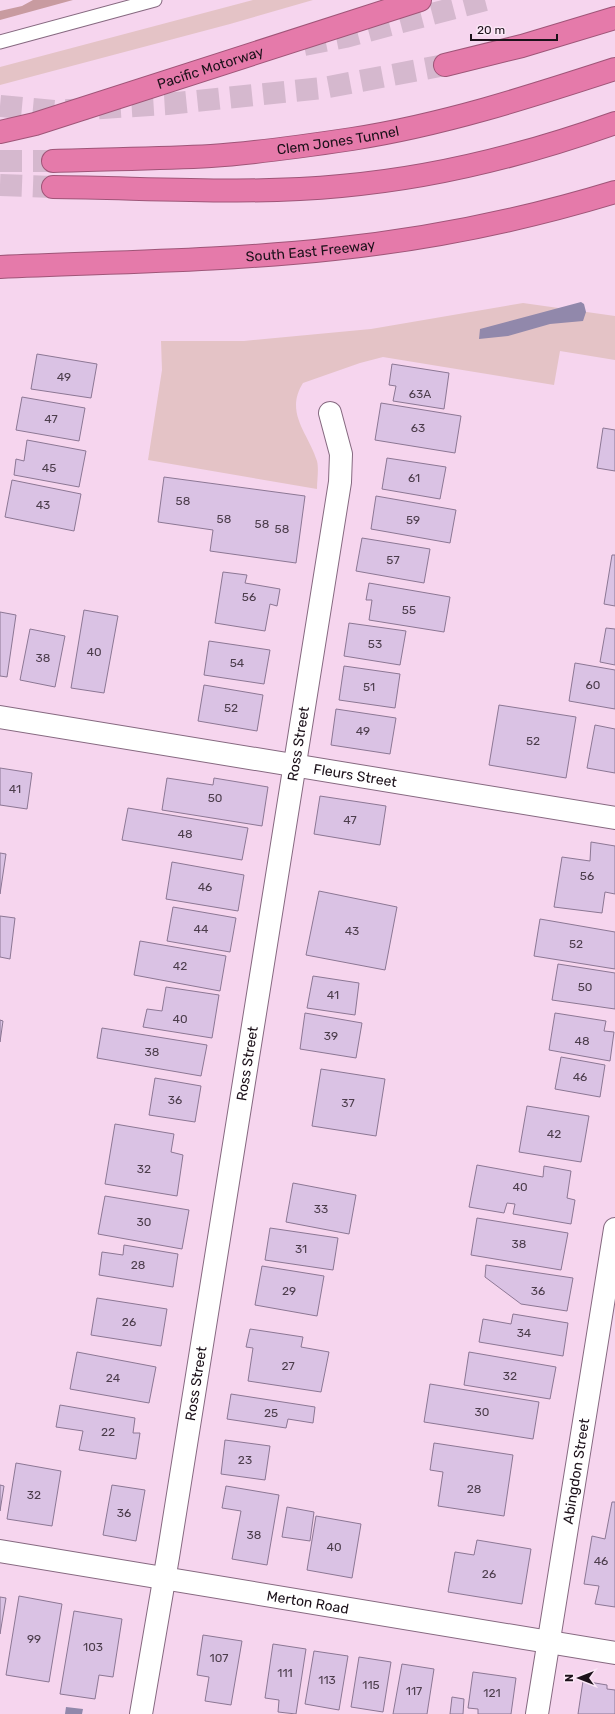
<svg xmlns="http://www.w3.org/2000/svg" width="615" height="1714" font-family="Rubik,sans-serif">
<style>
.green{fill:#e4c3c6}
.forest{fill:#c89ba0}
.water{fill:#9188ab}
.building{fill:#dac2e4;stroke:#8c7794}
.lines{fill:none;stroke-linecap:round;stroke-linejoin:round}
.highway-tunnel{stroke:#d5b8ce;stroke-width:22;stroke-dasharray:22 11;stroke-linecap:butt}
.lane-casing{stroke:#866980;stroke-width:15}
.street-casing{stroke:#866980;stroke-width:24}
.secondary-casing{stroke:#866980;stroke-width:24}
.highway-casing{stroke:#9f5578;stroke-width:24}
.lane{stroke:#fff;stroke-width:13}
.street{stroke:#fff;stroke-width:22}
.secondary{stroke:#fff;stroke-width:22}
.highway{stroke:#e57aaa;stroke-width:22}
.labels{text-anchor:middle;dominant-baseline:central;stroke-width:3.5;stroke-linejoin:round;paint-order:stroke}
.number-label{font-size:12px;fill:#4c3d4c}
.street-label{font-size:14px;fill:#1c111a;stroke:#fbe7f6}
</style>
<rect width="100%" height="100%" fill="#f6d5ee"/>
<path class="green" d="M253,0h60l-83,24 -230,61v-18z
M523,303l92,13v44l-55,-9 -6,34 -171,-28 -23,6 -57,20c-19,30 6,51 14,78 2,8 0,19 0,28l-169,-29 14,-90 -1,-29h83l127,-12z"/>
<path class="forest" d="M33,0h40l-73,20v-9l22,-5z"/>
<path class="water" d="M581,302l3,2 2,8 -3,9 -33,3 -42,12 -29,3 1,-10z
M66,1707l17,2 -1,5h-17z"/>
<path class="building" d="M37,354l60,10 -6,34 -60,-9z
M392,364l57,9 -5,36 -51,-8 3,-15 -7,-1z
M22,397l63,11 -6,33 -63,-11z
M381,403l80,13 -6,37 -80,-13z
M603,428l12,2v41l-18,-3z
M27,440l59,11 -7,36 -65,-12 2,-16 8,2z
M387,458l59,9 -6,32 -58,-10z
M164,477l141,19 -9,67 -86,-12 3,-21 -55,-8z
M12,480l69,14 -7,37 -69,-14z
M376,496l80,14 -6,33 -79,-14z
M362,538l68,11 -6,34 -68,-12z
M612,555h3v51l-11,-2z
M223,572l24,3 -2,8 35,6 -3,17 -7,-2 -5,27 -50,-8z
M369,583l81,14 -6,35 -75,-12 3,-20h-6z
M84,610l34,6 -14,77 -33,-5z
M0,612l16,3 -9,62 -7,-1z
M349,623l57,8 -6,34 -56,-9z
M606,628l9,1v36l-15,-3z
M30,629l35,7 -10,51 -35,-7z
M209,641l61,9 -6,34 -60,-9z
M575,663l40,7v39l-46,-8z
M344,666l56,8 -5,34 -56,-8z
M204,685l59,10 -6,36 -59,-10z
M499,705l77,12 -10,61 -77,-13z
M336,709l60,9 -6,36 -59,-9z
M595,725l20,4v44l-28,-5z
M0,768l32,5 -5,36 -27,-4z
M167,778l46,7 1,-7 54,9 -6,39 -100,-16z
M320,796l66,10 -6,39 -66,-11z
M128,808l120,20 -6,32 -120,-20z
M591,842l24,4v48l-10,-2 -3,21 -48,-6 8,-50 28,4z
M0,853l6,1 -6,40z
M172,862l72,13 -6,36 -72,-12z
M319,891l78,16 -12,63 -79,-15z
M173,907l63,11 -6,34 -63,-11z
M0,916l15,2 -5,41 -10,-2z
M540,919l75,13v37l-81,-13z
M140,941l86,15 -6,35 -86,-16z
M558,964l57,9v36l-63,-9z
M313,976l46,7 -4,32 -48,-7z
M166,987l53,8 -7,43 -69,-11 4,-18 15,2z
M305,1013l57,10 -6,35 -56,-9z
M555,1013l51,8 -2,10 10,1 -4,29 -61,-11z
M0,1020l3,1 -3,21z
M102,1028l105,17 -6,31 -104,-18z
M561,1057l44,8 -5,32 -45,-8z
M321,1069l64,10 -9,57 -64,-10z
M155,1078l46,8 -6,36 -46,-7z
M527,1106l62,10 -8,46 -62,-10z
M115,1124l59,10 -3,18 12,3 -6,41 -72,-12z
M477,1165l66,12 1,-11 27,5 -4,27 8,2 -4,24 -58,-10 2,-10 -8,-1 -3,10 -35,-6z
M293,1183l63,12 -7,39 -63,-12z
M105,1196l84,14 -7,39 -84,-15z
M477,1218l91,15 -7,37 -90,-15z
M270,1228l68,10 -5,32 -68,-10z
M124,1245l54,9 -5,33 -74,-12 3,-23 21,3z
M486,1265l87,13 -6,33 -46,-7 -36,-27z
M262,1266l62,10 -7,40 -62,-11z
M97,1298l70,11 -6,37 -70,-11z
M513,1314l55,9 -5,33 -84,-14 4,-23 28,5z
M250,1329l53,8 -2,10 28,5 -8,40 -73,-11 5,-33 -7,-1z
M77,1352l79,15 -7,36 -79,-14z
M469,1352l87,15 -6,32 -86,-14z
M430,1384l109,18 -6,37 -109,-17z
M231,1394l84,13 -2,16 -25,-4 -2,9 -59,-9z
M60,1405l75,13 -2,15h7l-4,26 -57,-9 4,-19 -27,-4z
M225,1440l45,6 -5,34 -44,-6z
M434,1443l79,12 -9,61 -66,-10 5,-34 -13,-2z
M16,1463l45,8 -9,55 -45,-7z
M0,1485l4,1 -4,25z
M112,1485l33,5 -9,51 -33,-6z
M226,1486l53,9 -12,70 -35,-6 9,-48 -19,-3z
M612,1502h3v105l-20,-3 4,-18 -15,-2 8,-48 13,3z
M287,1507l27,5 -4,29 -28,-4z
M316,1516l45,8 -9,54 -45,-8z
M477,1540l54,9 -9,55 -74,-12 7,-40 19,3z
M19,1596l43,8 -13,78 -43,-7z
M0,1597l6,1 -6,36z
M74,1611l48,8 -9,58 -14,-2 -4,24 -35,-5z
M203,1635l39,6 -11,64 -26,-4 4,-24 -12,-2z
M273,1644l33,5 -10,65 -18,-2 1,-12 -14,-2z
M314,1651l34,5 -9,54 -34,-6z
M359,1657l32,5 -8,50 -32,-5z
M402,1664l32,5 -7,45h-34z
M473,1672l43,6 -5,36h-33v-5l-10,-1z
M583,1681l24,4v4l8,1v24h-37z
M452,1697l12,2 -1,15h-13z"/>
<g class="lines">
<path class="highway-tunnel" d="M304,45l41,-8 140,-37
M0,106l54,5 113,-7 156,-16 122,-23
M0,161h53
M0,185l53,2"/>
<defs>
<path id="lane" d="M0,42l155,-42"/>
<g id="street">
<path id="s1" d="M0,717l615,101"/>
<path id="s2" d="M141,1714l27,-157 172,-1075 1,-28 -11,-41"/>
<path id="s3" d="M537,1714l78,-485"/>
</g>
<g id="secondary">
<path id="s4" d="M0,1551l615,102"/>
</g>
<g id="highway">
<path d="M445,65l77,-19 93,-28"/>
<path id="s5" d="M0,132l35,-8 385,-124"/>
<path id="s6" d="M53,161c53,-2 105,-2 158,-5 47,-3 94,-10 141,-17 90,-14 177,-42 263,-70"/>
<path d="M53,187c96,1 193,8 288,-1 92,-8 187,-32 274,-63"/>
<path id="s7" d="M0,267c111,-5 223,-6 334,-18 96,-10 189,-29 281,-57"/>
</g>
</defs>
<use href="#lane" class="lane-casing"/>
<use href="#street" class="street-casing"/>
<use href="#secondary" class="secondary-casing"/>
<use href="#highway" class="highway-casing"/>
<use href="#lane" class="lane"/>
<use href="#street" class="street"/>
<use href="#secondary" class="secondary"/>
<use href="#highway" class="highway"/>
</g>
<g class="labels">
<g class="number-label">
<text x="64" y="377">49</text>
<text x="420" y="394">63A</text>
<text x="51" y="419">47</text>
<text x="418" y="428">63</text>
<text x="49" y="468">45</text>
<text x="414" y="478">61</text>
<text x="183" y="501">58</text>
<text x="43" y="505">43</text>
<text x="224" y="519">58</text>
<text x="413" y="520">59</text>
<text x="262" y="524">58</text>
<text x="282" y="529">58</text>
<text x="393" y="560">57</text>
<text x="249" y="597">56</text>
<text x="409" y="610">55</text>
<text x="375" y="644">53</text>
<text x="94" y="652">40</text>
<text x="43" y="658">38</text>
<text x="237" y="663">54</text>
<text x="593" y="685">60</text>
<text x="369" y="687">51</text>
<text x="231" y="708">52</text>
<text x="363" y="731">49</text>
<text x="533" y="741">52</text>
<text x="15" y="789">41</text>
<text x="215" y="798">50</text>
<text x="350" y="820">47</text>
<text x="185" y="834">48</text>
<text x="587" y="876">56</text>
<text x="205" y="887">46</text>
<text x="201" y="929">44</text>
<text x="352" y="931">43</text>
<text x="576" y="944">52</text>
<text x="180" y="966">42</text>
<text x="585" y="987">50</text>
<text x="333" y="995">41</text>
<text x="180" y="1019">40</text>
<text x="331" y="1036">39</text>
<text x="582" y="1041">48</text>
<text x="152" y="1052">38</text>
<text x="580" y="1077">46</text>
<text x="175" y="1100">36</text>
<text x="348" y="1103">37</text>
<text x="554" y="1134">42</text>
<text x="144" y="1169">32</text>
<text x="520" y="1187">40</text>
<text x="321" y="1209">33</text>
<text x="144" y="1222">30</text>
<text x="519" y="1244">38</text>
<text x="301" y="1249">31</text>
<text x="138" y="1265">28</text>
<text x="289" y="1291">29</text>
<text x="538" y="1291">36</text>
<text x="129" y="1322">26</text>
<text x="524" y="1333">34</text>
<text x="288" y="1366">27</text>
<text x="510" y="1376">32</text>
<text x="113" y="1378">24</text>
<text x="482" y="1412">30</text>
<text x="271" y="1413">25</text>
<text x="108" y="1432">22</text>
<text x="245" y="1460">23</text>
<text x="474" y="1489">28</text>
<text x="34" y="1495">32</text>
<text x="124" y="1513">36</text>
<text x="254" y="1535">38</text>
<text x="334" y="1547">40</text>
<text x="601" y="1561">46</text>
<text x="489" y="1574">26</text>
<text x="34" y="1639">99</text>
<text x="93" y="1647">103</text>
<text x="219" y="1658">107</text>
<text x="285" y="1673">111</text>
<text x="327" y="1680">113</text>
<text x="371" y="1685">115</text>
<text x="414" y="1691">117</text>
<text x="492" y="1693">121</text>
</g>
<g class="street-label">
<text stroke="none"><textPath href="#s5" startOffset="220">Pacific Motorway</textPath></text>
<text stroke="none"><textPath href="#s6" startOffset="286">Clem Jones Tunnel</textPath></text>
<text stroke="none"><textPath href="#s7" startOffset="311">South East Freeway</textPath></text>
<text stroke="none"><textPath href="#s2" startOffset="983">Ross Street</textPath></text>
<text stroke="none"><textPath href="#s1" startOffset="360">Fleurs Street</textPath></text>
<text stroke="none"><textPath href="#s2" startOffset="659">Ross Street</textPath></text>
<text stroke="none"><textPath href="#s2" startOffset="335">Ross Street</textPath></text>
<text stroke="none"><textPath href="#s3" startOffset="246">Abingdon Street</textPath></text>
<text stroke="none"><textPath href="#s4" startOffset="312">Merton Road</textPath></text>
</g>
</g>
<g transform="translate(579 1678) rotate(270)" stroke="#fbe7f6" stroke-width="3" paint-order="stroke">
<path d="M0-3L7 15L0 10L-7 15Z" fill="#1c111a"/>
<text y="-6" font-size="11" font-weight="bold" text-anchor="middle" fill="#1c111a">N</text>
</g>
<path d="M471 34v6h86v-6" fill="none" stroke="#1c111a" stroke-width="2"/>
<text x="477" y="34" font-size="12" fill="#1c111a" stroke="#fbe7f6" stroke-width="3" paint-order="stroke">20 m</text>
</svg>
